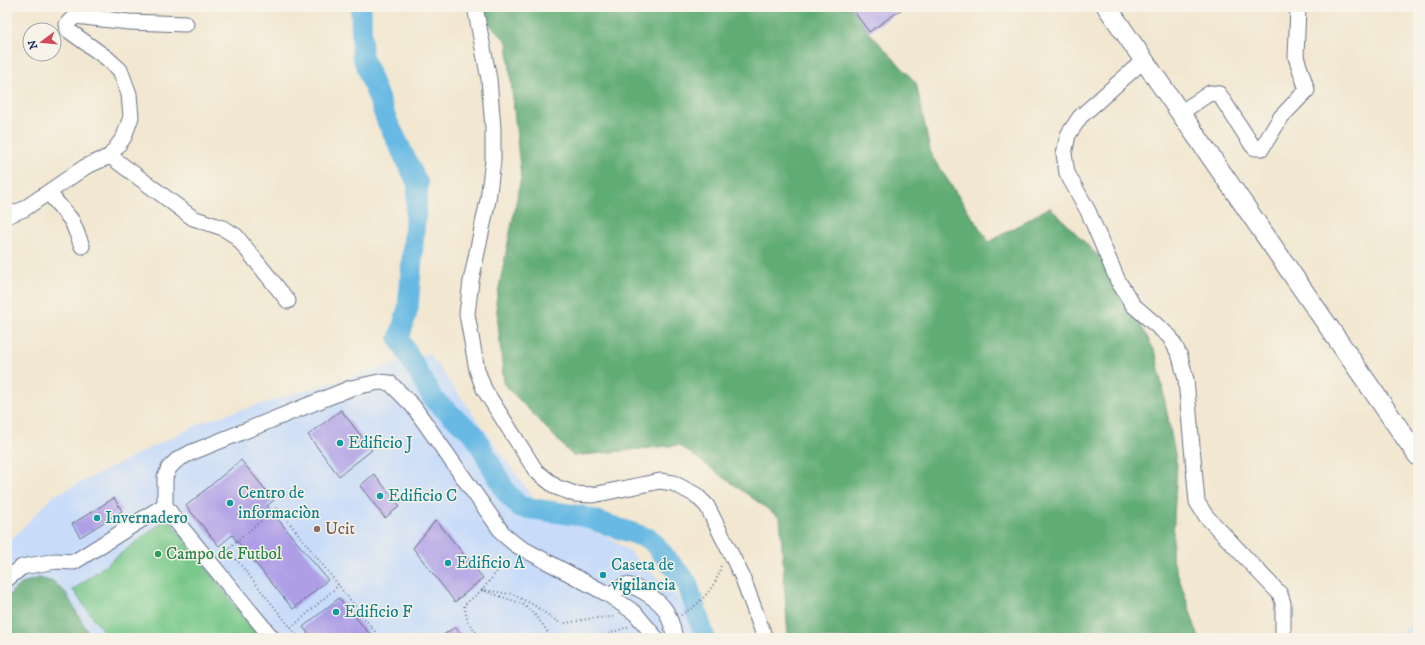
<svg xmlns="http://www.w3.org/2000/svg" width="1425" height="645" font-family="'IM FELL DW Pica',serif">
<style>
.built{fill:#c8dcf9}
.green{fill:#77c889;stroke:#497c74}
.forest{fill:#61ac75;stroke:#3e6e6a}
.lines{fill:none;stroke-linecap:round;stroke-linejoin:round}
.river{stroke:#68b9e3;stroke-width:21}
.building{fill:#ad9ee6}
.minor-casing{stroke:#666f86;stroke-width:17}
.major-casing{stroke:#666f86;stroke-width:21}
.path{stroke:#666f86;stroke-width:2;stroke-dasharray:1 3;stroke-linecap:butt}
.minor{stroke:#fff;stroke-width:15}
.major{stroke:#fff;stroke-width:19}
.culture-dot{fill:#0f9aa8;stroke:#f7f3e8;stroke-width:1.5}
.education-dot{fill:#8d6e63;stroke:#f7f3e8;stroke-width:1.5}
.leisure-dot{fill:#2e9e5b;stroke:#f7f3e8;stroke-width:1.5}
.labels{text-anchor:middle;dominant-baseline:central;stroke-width:3;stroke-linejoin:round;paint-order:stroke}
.culture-label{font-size:17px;fill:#0d838f;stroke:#f7f3e8;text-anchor:start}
.education-label{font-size:17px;fill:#785e54;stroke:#f7f3e8;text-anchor:start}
.leisure-label{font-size:17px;fill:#27864d;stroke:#f7f3e8;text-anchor:start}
</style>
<rect width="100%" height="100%" fill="#f7f3e8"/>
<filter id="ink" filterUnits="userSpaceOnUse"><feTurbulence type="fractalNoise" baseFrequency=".025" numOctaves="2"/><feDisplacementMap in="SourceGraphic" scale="8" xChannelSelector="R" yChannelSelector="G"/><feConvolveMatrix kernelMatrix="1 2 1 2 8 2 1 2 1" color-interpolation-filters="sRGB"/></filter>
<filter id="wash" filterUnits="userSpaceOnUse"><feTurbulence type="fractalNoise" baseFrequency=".012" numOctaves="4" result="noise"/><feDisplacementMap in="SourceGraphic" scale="16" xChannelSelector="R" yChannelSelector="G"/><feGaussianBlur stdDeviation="0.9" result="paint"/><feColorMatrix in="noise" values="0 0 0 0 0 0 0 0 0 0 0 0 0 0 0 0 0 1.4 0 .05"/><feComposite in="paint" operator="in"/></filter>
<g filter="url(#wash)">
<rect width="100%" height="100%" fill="#f2e7d0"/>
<path class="built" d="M429,353l121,168 30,4 33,15 18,13 45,42 24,35 2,8h-695v-94l46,-48 152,-75z
M1418,623v15h-32z"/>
<path class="green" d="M168,518l92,120h-152l-35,-48z"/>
<path class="forest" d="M472,7h379l18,25 47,51 15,72 58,87 61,-35 63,64 43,83 21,111 -5,92 27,81h-411l-8,-120 -101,-73 -106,11 -69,-72 -8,-82 25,-124 -14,-136z
M39,578l15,4 12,11 25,45h-84c0,-35 -7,-50 32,-60z"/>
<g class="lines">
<path class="river" d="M361,7l1,48 25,66 31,63 -10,124 -9,31 35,61 40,34 32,58 14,15 62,9 68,23 37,44 18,55"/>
</g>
<g id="blocks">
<path class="building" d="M851,7h54l-36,25z
M341,410l31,40 -33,26 -31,-41z
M241,460l33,40 -7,6 61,74 -35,29 -61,-74 -13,11 -33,-40z
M374,474l26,32 -15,12 -25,-32z
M114,498l8,13 -42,26 -8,-13z
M436,520l47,58 -28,24 -42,-54z
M339,598l34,40h-61l-9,-11z
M455,627l10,11h-26z"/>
</g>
</g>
<g filter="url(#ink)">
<use href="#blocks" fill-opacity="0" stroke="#666f86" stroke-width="1"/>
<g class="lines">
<defs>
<path id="minor" d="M475,7l14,72 4,49v32l-5,40 -17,81 -4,33 10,56 7,19 52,82 20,16 19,7 18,1 67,-14 13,2 23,12 11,11 35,70 23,62
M1144,60l-64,57 -12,18 -4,19 3,19 21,38 30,70 15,24 37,32 10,19 6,24 11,122 9,14 74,78 3,9v35
M1180,113l30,-20 9,1 33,51 3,3h7l19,-31 26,-27 -11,-33 2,-50
M110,156l83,62 30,10 13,8 52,65
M49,193l23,28 10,25
M7,216l17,-7 61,-42 25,-11 14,-19 7,-20 -2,-23 -9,-24 -12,-11 -40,-29 -1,-6 8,-8 54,6 57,2
M7,579l15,-12 34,-6 18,1 91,-57
M609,595l16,-10c12,0 35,16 41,26 5,9 7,18 9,27
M272,638l-96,-117 -11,-16v-28l4,-9 8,-8 13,-7 161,-65 28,-6 11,1 23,23 91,129 12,10 93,50 26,18 21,25"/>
<path id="major" d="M1107,7l311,449"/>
</defs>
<use href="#minor" class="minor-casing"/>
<use href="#major" class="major-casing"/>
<path class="path" d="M482,590l30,4 20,10 29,20 32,-6 23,-1
M485,591c10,4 21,7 32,11 14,5 27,23 34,36
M681,615c19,-11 37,-29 40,-51
M291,628l48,-43
M299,638l-71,-89 49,-42 103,131
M481,638l-13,-16 -4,-17 18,-15 27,-33
M597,638l33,-12"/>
<use href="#minor" class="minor"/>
<use href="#major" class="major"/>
</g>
</g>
<g class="culture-dot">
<circle cx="340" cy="443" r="4"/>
<circle cx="380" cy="496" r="4"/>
<circle cx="230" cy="503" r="4"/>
<circle cx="97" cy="518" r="4"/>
<circle cx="448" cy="563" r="4"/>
<circle cx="603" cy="575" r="4"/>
<circle cx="336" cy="612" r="4"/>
</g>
<circle class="education-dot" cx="317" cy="529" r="4"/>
<circle class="leisure-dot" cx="158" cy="554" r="4"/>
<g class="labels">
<g class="culture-label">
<text x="348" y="443">Edificio J</text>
<text x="238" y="493">Centro de<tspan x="238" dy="20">informaciòn</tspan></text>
<text x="388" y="496">Edificio C</text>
<text x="105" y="518">Invernadero</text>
<text x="456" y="563">Edificio A</text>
<text x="611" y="565">Caseta de<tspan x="611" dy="20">vigilancia</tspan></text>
<text x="344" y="612">Edificio F</text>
</g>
<g class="education-label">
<text x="325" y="529">Ucit</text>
</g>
<g class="leisure-label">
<text x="166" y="554">Campo de Futbol</text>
</g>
</g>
<rect width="1425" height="645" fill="none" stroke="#f7f3e8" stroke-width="24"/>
<g transform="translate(42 42) rotate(254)"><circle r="19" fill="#f7f3e8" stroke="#9fa5b1"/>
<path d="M0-3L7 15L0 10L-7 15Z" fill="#d1495b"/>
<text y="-6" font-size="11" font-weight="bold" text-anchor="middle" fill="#1b2f5e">N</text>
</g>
</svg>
